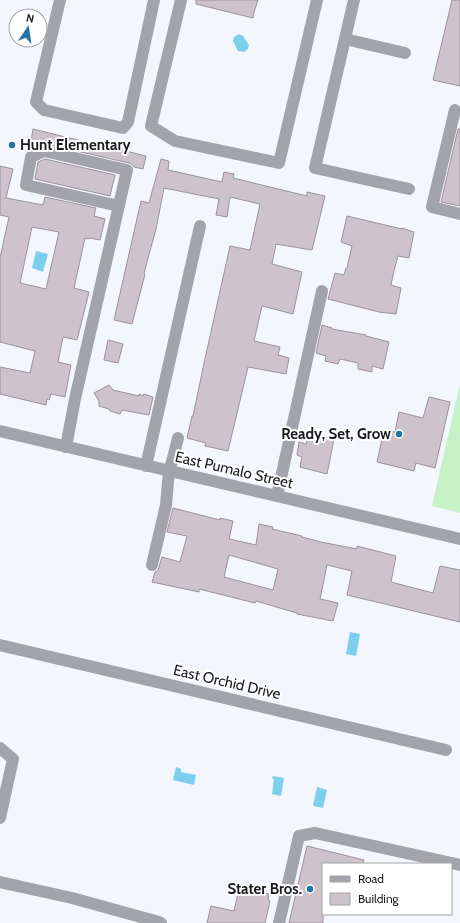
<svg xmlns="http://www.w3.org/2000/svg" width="460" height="923" font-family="Cabin,sans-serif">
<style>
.green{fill:#c7f1c6}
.water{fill:#7cd0ed}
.building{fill:#cec3cb;stroke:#9c9299;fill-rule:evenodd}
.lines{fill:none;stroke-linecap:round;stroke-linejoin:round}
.minor{stroke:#a3a4a9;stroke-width:12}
.poi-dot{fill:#2674a7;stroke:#fff;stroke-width:1.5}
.labels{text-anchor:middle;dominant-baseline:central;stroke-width:4;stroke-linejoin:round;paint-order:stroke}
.poi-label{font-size:15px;font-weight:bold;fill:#191b1f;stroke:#fff;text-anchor:end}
.street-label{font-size:15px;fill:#191b1f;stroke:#fff}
</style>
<rect width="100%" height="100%" fill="#f3f6fd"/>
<path class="green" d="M460,384v129l-28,-7z"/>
<path class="water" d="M239,34l4,2 6,9 -1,4 -4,3 -6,-1 -5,-10 1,-4z
M36,251l12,3 -5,18 -11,-4z
M350,632l10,2 -4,22 -10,-2z
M176,767l5,2v3l15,3 -2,10 -21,-5z
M273,776l11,2 -3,18 -9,-2 2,-15h-2z
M317,787l10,3 -4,18 -10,-2z"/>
<path class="building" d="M196,0h62l-4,12 -1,6 -57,-14z
M452,0h8v86l-27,-6z
M33,129l65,16v-1l48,12 -3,13 -9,-2 -2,-3 -3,-1 -83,-19h-5v-1l-10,-2z
M458,129h2v77l-19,-4z
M45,159l70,16 -5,21 -75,-17 3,-17z
M161,159l8,2 -1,9 54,12 2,-10 10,2 -1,4 74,18v-4l18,4 -13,54 -36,-6 -4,20 30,8 -9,42 -31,-8 -8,35 26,6 -2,8 11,3 -3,16 -38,-7 -20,84 -23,-5 1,-3 -19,-5 5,-22h1l10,-48 27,-122 20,4 10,-46 -30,-7 -3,20 -11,-2 3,-16 -55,-11 -8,41 -12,44 1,1 -13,50 -18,-4 27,-119 8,2z
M0,166l13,3 -7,29 37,7 2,-8 51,11 -2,8 11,3 -5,21 -11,-2 -1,1 -3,-1 -11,50 15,4 -12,48 -14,-3 -5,25 13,3 -6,32 -14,-3 -2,6 -2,-1 -1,6 -46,-11v-27l30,6 5,-22 -35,-9v-84l9,-41 -9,-2zM32,227l27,5 -13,57 -26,-6z
M347,216l55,13v-1l12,4 -5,26 -11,-2 -4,15 -3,14 10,3 -5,26 -17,-2 -51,-13 7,-26 9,2 2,-7h1l5,-22 -11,-4z
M322,325l10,3v1l34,6v1l23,6 -6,27 -11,-3v6l-14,-3v-6l-18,-4 -2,5 -13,-3 1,-5 -10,-3z
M108,340l15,4 -5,19 -14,-3z
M109,385l4,5 26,6v-2l4,2 1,-2 9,3 -4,18 -27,-5 -2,4 -10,-3 -1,-2 -10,-3v-5l-5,-8z
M429,397l21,5 -15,66 -19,-5 -2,8 -37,-9 7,-32 11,2 4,-20 24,6z
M309,433l25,6 -7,35 -27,-7 2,-10 -5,-2 2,-13 7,2z
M173,508l47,12v-2l13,3 -4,18 27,6 3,-21 14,3 -1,2 30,7v1l19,5 36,7v-3l39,10 -5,26 42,11 7,-27 20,4v52l-113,-27 5,-24 -25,-6 -7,34 18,4 -5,18 -36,-7v-1l-41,-12 -1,2 -56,-14v3l-47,-10 3,-10 3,-2 1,-3 3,-10 18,5 7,-26 -20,-4zM229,555l49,14 -5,21 -49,-13z
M307,846l57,14 -1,4h-40v59h-34z
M244,888l25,6 -1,6 2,1 -5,22h-58l4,-17 23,5 4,-18 5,2z"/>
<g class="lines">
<path class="minor" d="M60,0l-24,102 8,8 79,18 5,-6 26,-122
M181,0l-30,126 24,15 104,22 38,-163
M354,0l-39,168 94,21
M345,39l60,14
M455,110l-23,97 28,7
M0,431l460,108
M66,447l9,-48 52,-229 -83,-19 -13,6 -5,28 93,21
M146,466l54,-240
M277,496l45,-205
M152,565l14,-60 3,-34 4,-13 5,-20
M0,645l446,105
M0,748l13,11 -13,59
M0,882l72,16 87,24 2,1
M279,923l20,-87 16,-3 145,32"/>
</g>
<g class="poi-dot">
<circle cx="12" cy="145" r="4"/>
<circle cx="399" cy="434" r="4"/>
<circle cx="310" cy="889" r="4"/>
</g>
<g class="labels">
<g class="poi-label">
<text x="20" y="145" text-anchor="start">Hunt Elementary</text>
<text x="391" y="434">Ready, Set, Grow</text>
<text x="302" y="889">Stater Bros.</text>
</g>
<g class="street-label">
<text transform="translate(234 470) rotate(13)">East Pumalo Street</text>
<text transform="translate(227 682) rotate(13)">East Orchid Drive</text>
</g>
</g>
<rect x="322" y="863" width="130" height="52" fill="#ffffff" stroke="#a3a4a5"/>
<rect x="330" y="876" width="20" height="6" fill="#a3a4a9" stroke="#a3a4a5"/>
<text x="358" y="883" font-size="12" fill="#191b1f">Road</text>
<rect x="330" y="893" width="20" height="12" fill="#cec3cb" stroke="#a3a4a5"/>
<text x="358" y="903" font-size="12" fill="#191b1f">Building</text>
<g transform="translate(28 28) rotate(13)"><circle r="19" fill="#ffffff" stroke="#a3a4a5"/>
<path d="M0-3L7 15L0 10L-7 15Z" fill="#2674a7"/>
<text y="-6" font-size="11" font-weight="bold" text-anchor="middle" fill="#191b1f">N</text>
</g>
</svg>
